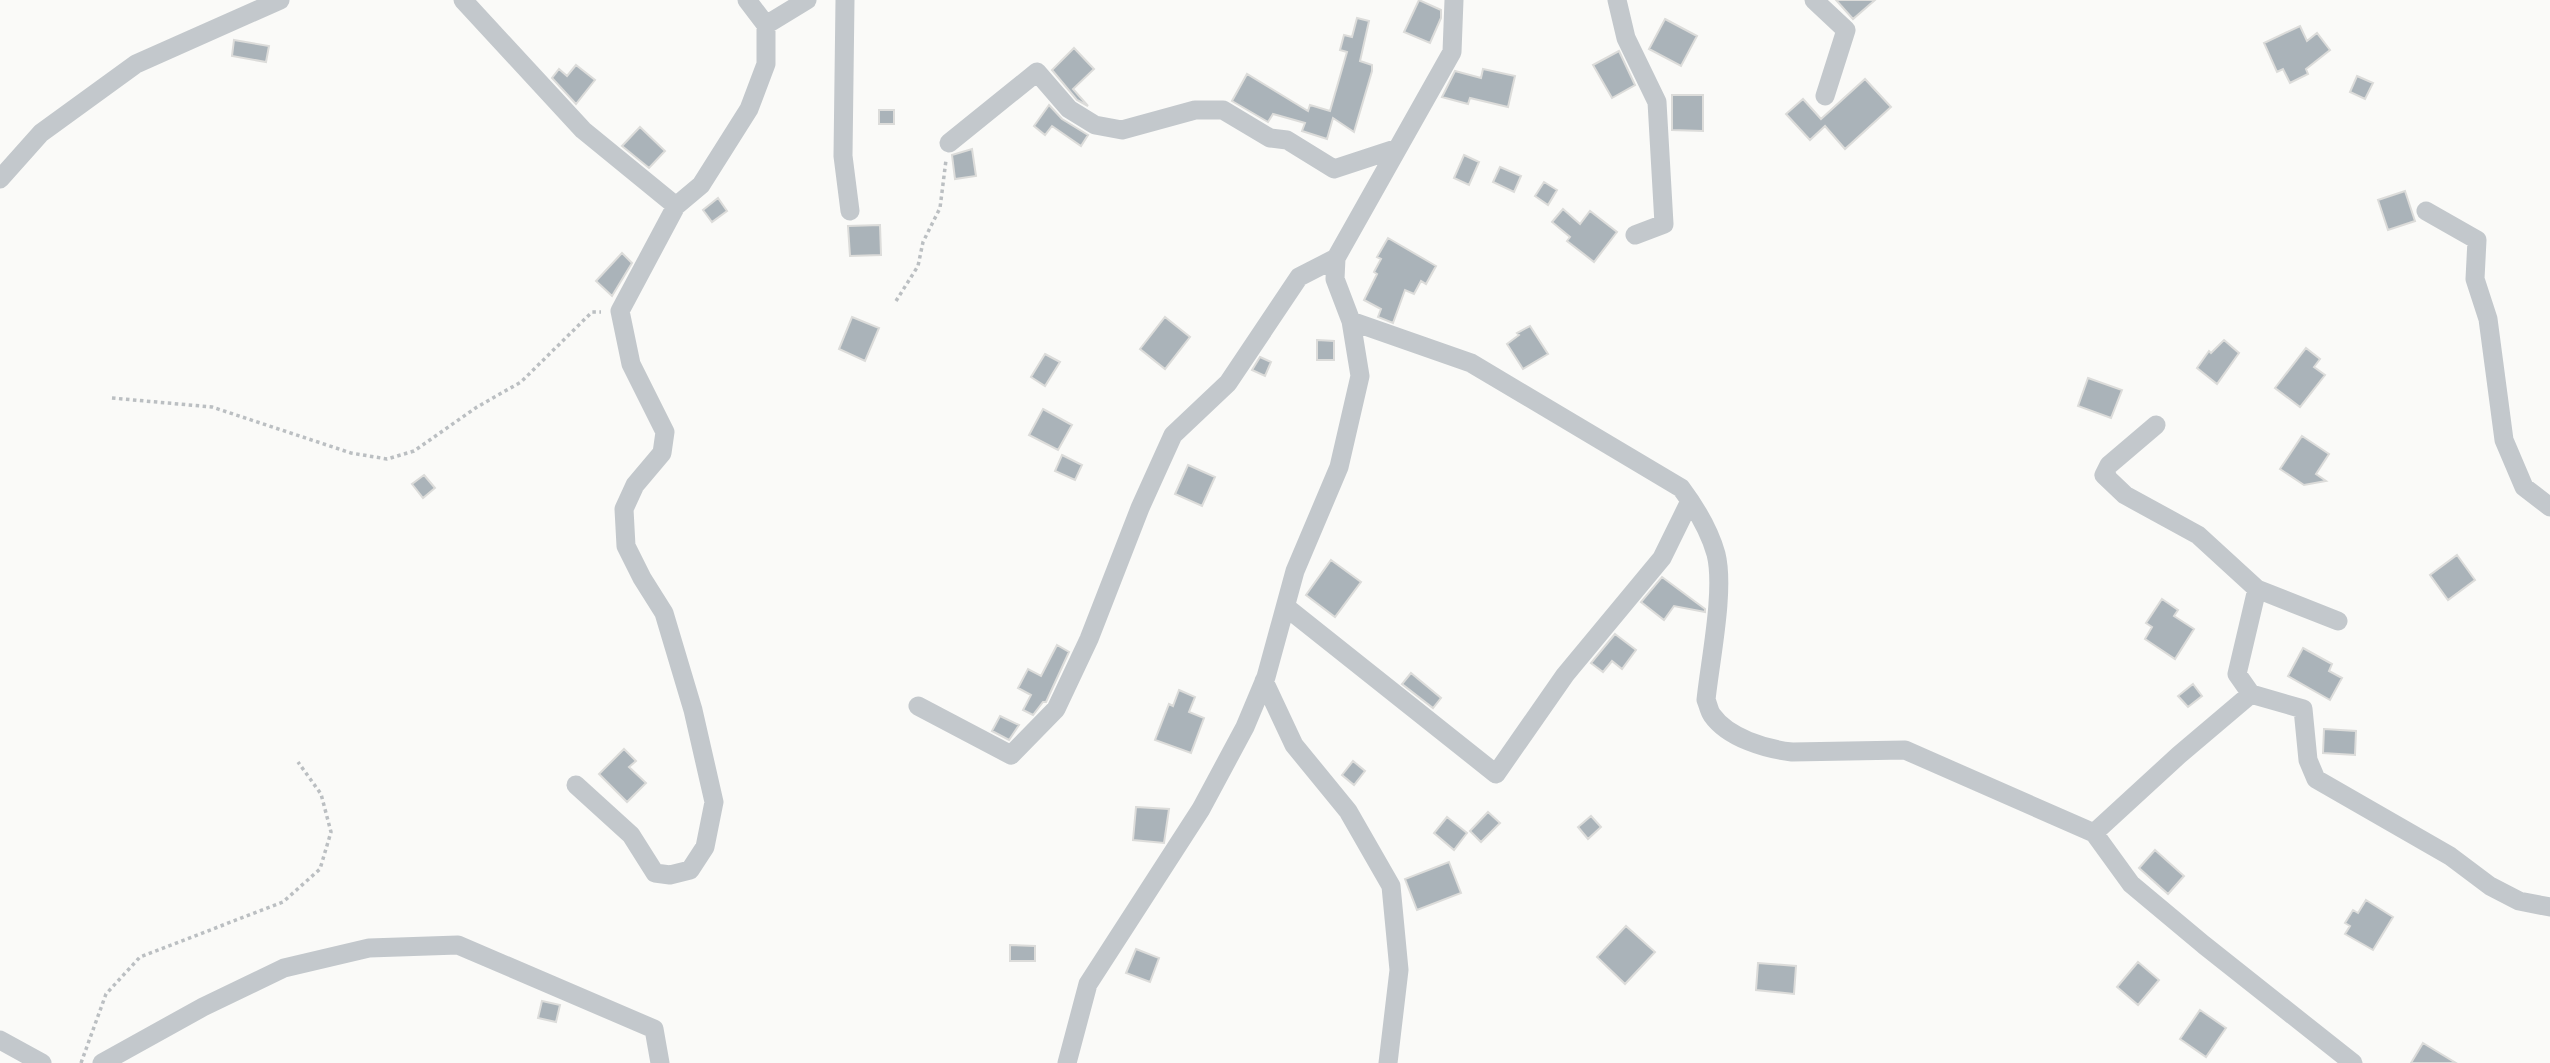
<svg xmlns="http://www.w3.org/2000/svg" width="2550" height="1063" font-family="'Open Sans',sans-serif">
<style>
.building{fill:#aab3b9;stroke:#dcdcda;stroke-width:2}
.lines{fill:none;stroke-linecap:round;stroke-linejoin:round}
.path{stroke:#bbbfc2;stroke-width:3.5;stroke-dasharray:3.5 3.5;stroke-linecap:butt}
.minor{stroke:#c3c8cc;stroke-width:19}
</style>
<rect width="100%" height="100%" fill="#fafaf8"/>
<path class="building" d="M1419,0l22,10v8l-11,25 -26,-11z
M1836,0h39l-22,19z
M1357,18l12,3 -9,40 12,4v6l-18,61 -21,-14 -6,21 -25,-8 3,-8 -32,-9 -5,8 -36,-21 15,-27 61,37 2,-6 20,6 17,-59 -7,-2 4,-15 8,2z
M1665,19l32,17 -16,30 -32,-17z
M2300,26l7,15 10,-8 13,17 -24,19 2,5 -18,9 -7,-14 -6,3 -13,-29z
M234,40l35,6 -3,16 -34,-6z
M1074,48l20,21 -21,20 15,17 -11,-6 -25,-30z
M1619,51l16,34 -23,13 -19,-33z
M576,65l19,15 -19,24 -24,-26 7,-9 8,7z
M1483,69l32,7 -7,31 -38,-9 -2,6 -26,-7 13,-26 26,7z
M2357,76l16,7 -8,16 -15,-7z
M1865,79l26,28 -46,42 -20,-23 -15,14 -24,-26 17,-15 18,20z
M1672,95h31v36l-31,-1z
M1049,105l13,14 26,16 -7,11 -29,-20 -7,9 -11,-9z
M879,110h15v14h-15z
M640,127l25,24 -16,17 -27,-22z
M972,149l4,27 -21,3 -3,-24z
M1464,155l15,7 -10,23 -15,-7z
M1500,167l21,9 -7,16 -21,-10z
M1544,182l13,8 -9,15 -13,-9z
M2405,191l10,30 -27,9 -10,-30z
M718,198l9,13 -15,11 -9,-12z
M1563,209l17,15 10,-13 27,21 -23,30 -27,-21 3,-4 -18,-15z
M880,225l1,30 -31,1 -2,-30z
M1388,238l48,28 -10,18 -5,-3 -7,13 -9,-4 -12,33 -15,-6 3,-8 -17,-9 13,-26 -3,-2 7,-13 -4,-2z
M622,253l10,10 -20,33 -16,-15z
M852,317l27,11 -14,33 -26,-12z
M1165,317l25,20 -25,32 -25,-20z
M1530,326l18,28 -25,15 -16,-25 12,-9 -2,-2z
M1317,340l17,1v19h-17z
M2224,340l15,13 -22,31 -20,-16 12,-17 2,2z
M2306,348l14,11 -6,8 11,8 -25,32 -25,-19z
M1045,354l15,8 -15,24 -14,-9z
M1260,357l11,5 -6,14 -13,-6z
M2088,378l34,12 -11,28 -33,-12z
M1043,409l29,16 -14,25 -29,-15z
M2302,436l27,18 -13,20 10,7 -22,4 -24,-16z
M1062,455l20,10 -7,15 -20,-9z
M1188,465l27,12 -13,29 -27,-12z
M424,475l11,13 -12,10 -11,-14z
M2457,555l18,25 -27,20 -18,-25z
M1331,560l30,22 -26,35 -29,-22z
M1662,577l43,32v3l-31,-6 -10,14 -23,-18z
M2162,599l16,11 -4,6 20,13 -19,30 -30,-20 7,-12 -6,-4z
M1615,634l21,16 -14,19 -10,-8 -9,11 -12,-9z
M1057,645l12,7 -23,50h-3l-10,13 -10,-5 8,-15 -13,-7 10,-19 13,7z
M2303,648l29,16 -3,7 13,7 -12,22 -42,-24z
M1411,673l30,25 -8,10 -31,-24z
M2193,684l9,12 -14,11 -10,-11z
M1179,690l16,7 -6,15 15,6 -13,35 -36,-13 14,-36 4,2z
M1000,716l19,9 -10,15 -17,-9z
M2324,729l32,2 -1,24 -32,-2z
M624,749l12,12 -7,6 17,16 -19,19 -28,-28z
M1353,761l12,10 -11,14 -12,-10z
M1136,807l33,2 -5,34 -31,-3z
M1488,812l12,11 -19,19 -11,-11z
M1591,816l10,11 -13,12 -10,-12z
M1447,817l20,16 -13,17 -20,-17z
M2155,850l29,26 -16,18 -29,-26z
M1449,862l12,31 -44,17 -12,-31z
M2366,900l27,17 -20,33 -28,-16 5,-8 -5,-3 8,-13 5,3z
M1626,926l29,26 -30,32 -28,-27z
M1010,945l25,1v15h-25z
M1136,949l23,9 -9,24 -24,-9z
M2138,962l21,18 -21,25 -21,-18z
M1758,963l38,3 -2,28 -38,-4z
M542,1001l18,4 -4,17 -18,-4z
M2200,1010l26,18 -20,29 -26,-18z
M2423,1043l33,20h-45z"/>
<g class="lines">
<path class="path" d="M896,301l22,-35 5,-24 17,-34 6,-48
M112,398l100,9 139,46 36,6 27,-8 63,-44 44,-25 71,-70h9
M81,1063l25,-69 34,-37 143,-55 37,-33 11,-37 -10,-38 -23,-32"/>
<path class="minor" d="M463,0l120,130 93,76
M845,0l-2,156 7,55
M1617,0l9,38 31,64 7,122 -29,11
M1814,0l32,30 -21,66
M766,25l41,-25
M949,143l88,-71 32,37 26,16 27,5 73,-20h28l47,28 17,2 47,29 64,-21
M0,179l41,-46 95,-69 144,-64
M2426,211l51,29 -2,39 13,40 16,121 20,47 26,20
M1351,321l120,42 210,125c15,20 28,41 35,66 9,36 -6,107 -10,146 2,4 3,11 6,15 16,23 54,34 80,37l113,-2 189,83 37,51 73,61 149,118
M2156,425l-47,40 -5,10 21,20 73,40 59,54 81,32
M2257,589l-20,85 14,20 52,15 5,51 8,19 134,77 40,30 29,15 31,6
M1286,607l210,167 69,-99 97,-117 28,-57
M1264,681l30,64 54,66 43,75 8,84 -11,93
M918,706l93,49 45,-46 33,-70 51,-131 33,-73 55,-52 71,-106 37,-19
M576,785l55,50 24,38 15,2 20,-5 15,-23 9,-45 -21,-92 -29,-97 -22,-35 -16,-32 -2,-37 11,-24 27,-32 3,-21 -34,-68 -11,-53 56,-105 25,-21 48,-76 17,-45v-39l-19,-25
M2094,833l85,-78 72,-61
M0,1040l42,23
M102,1063l101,-56 81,-39 85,-20 89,-3 196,84 6,34
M1067,1063l21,-79 113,-175 44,-82 21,-50 29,-106 44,-104 21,-91 -9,-55 -16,-42 1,-21 116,-206 2,-52"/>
</g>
</svg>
